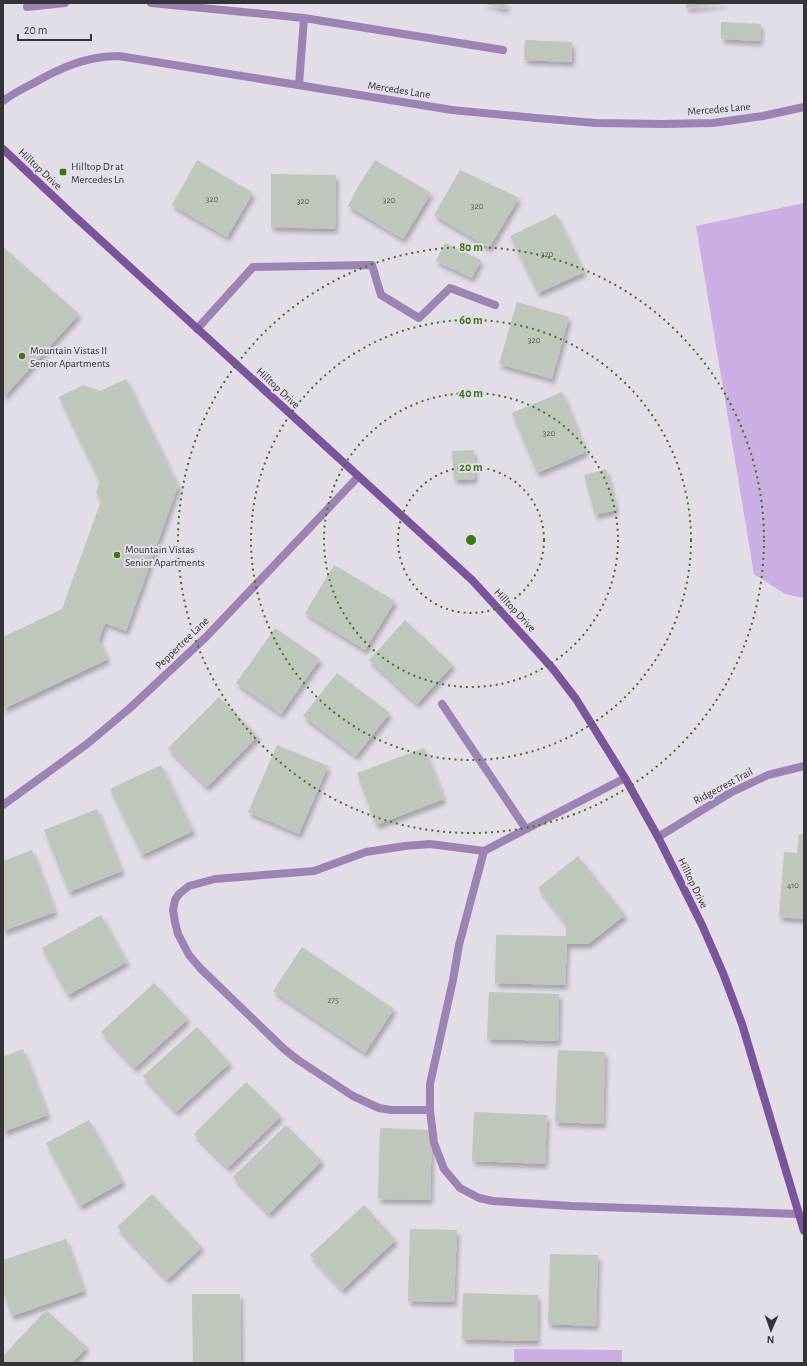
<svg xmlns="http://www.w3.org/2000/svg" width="807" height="1366" font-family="'Alegreya Sans',sans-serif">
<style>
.green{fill:#caaee4}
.building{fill:#bfc6bc;filter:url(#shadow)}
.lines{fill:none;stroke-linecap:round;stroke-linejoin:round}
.service{stroke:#9d82b4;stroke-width:8}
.minor{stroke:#9d82b4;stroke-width:8}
.secondary{stroke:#7c549c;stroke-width:8}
.ring{fill:none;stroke:#3b7915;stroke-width:2;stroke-dasharray:2 4}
.poi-dot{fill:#3b7915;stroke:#e3dde8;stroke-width:1.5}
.labels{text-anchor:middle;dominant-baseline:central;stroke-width:4;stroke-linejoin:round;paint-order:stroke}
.number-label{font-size:9px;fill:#585859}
.street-label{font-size:11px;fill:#363438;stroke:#e3dde8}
.poi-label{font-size:11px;fill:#363438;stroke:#e3dde8;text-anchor:start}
.centre{fill:#3b7915;stroke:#e3dde8;stroke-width:2}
.ring-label{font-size:12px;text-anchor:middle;font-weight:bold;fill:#3b7915;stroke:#e3dde8;stroke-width:4;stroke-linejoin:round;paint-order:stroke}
</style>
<defs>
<filter id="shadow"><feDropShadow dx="2.5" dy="4.5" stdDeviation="2" flood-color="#0004"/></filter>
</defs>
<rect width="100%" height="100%" fill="#e3dde8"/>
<path class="green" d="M804,203v395l-19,-4 -31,-20 -58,-348z
M514,1349l108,1v13h-108z"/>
<path class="building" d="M480,3h27l-1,6z
M686,3h39v1l-39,4z
M721,22l40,2 -1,17 -39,-2z
M525,40l47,2v20l-48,-2z
M197,160l56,33 -26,44 -55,-32z
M375,160l56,33 -28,46 -55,-33 12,-23z
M460,170l59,28 -30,50 -55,-33z
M271,174l65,1 -1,54 -64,-2z
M556,214l28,58 -46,21 -28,-57z
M445,243l36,17 -9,18 -36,-17z
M3,247l76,67 -76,84z
M517,302l52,15 -17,62 -53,-15z
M126,379l52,107 -52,145 -21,-8 -6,17 9,19 -105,50v-72l59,-28 39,-108 -5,-9 4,-10 -41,-85 24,-12 17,6z
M562,392l24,60 -49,21 -25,-60z
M474,450l1,29 -21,1 -2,-29z
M606,469l10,41 -21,5 -11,-40z
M334,565l61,36 -30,49 -60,-37z
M405,620l48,45 -36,39 -48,-44z
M275,628l45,31 -39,55 -45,-31z
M337,673l53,40 -34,43 -53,-40z
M219,697l39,39 -51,51 -39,-39z
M277,745l51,21 -29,68 -51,-22z
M424,748l20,51 -68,26 -19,-52z
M161,765l32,66 -51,24 -32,-66z
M97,809l25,62 -53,21 -25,-62z
M799,834h5v85l-25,-2 5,-65 13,1z
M32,850l23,62 -52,19v-70z
M578,856l47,59 -37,29h-21l-2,41 -70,-2 1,-48 70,1v-12l-28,-36z
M101,915l26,47 -59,33 -26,-47z
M302,947l92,62 -29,44 -92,-62z
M154,983l34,36 -53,49 -34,-36z
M489,992l70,2 -1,47 -71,-2z
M197,1027l33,36 -54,49 -33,-36z
M23,1049l25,66 -45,17v-75z
M558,1050l47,2 -2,72 -48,-2z
M246,1082l35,34 -53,52 -34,-34z
M474,1112l73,3 -2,49 -73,-3z
M89,1120l34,62 -43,24 -34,-63z
M286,1125l36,36 -53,53 -36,-37z
M380,1128l52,2 -2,70 -52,-1z
M152,1194l50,53 -35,33 -50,-53z
M364,1205l32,35 -54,50 -32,-35z
M410,1229l47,1 -3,72 -46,-1z
M66,1239l18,52 -72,25 -9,-25v-31z
M550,1254l48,1 -2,71 -48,-2z
M463,1293l75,2 -1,46 -75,-2z
M192,1294h48l1,69h-48z
M46,1310l41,37 -15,16h-69v-7z"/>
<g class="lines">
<path class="service" d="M151,3l153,15
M27,7l38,-4
M299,85l5,-67 199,32
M197,329l56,-62 119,-2 9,30 38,23 31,-30 45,17
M442,704l84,125
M484,851l-25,94 -6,35 -23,104v26l4,33 10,26 16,19 19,10 14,3 78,5 228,8
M430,1110h-39l-12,-2 -26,-12 -55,-36 -14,-11 -84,-81 -11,-13 -11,-21 -3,-12 -2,-12 2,-10 4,-6 10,-8 26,-7 99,-8 52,-19 39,-6 25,-2 54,7 141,-73"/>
<path class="minor" d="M3,101c9,-7 19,-12 29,-17 28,-16 54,-28 87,-28l333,54 84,8 60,5 67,1 50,-1 50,-7 41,-9
M3,805l84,-61 43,-36 76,-71 152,-160
M658,837l72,-44 38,-18 36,-9"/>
<path class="secondary" d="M3,149l68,64 401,367 56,61 25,28 23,30 49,79 33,59 44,88 21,48 19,51 62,207"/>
</g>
<g class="ring">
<circle cx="471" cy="540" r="73"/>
<circle cx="471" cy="540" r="147"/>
<circle cx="471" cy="540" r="220"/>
<circle cx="471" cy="540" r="293"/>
</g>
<g class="poi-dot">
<rect x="59" y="168" width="8" height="8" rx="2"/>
<circle cx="22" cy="356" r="4"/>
<circle cx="117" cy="555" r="4"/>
</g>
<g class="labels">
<g class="number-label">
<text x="212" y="199">320</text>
<text x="389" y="200">320</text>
<text x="303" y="201">320</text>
<text x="477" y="206">320</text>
<text x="547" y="254">320</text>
<text x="534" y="340">320</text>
<text x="549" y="433">320</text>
<text x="793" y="885">410</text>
<text x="333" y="1000">275</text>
</g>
<g class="street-label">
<text transform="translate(399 90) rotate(9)">Mercedes Lane</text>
<text transform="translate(719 109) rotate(-5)">Mercedes Lane</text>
<text transform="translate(40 169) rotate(43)">Hilltop Drive</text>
<text transform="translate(278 388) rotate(43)">Hilltop Drive</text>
<text transform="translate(515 610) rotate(47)">Hilltop Drive</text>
<text transform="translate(182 643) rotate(-44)">Peppertree Lane</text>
<text transform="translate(723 786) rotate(-28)">Ridgecrest Trail</text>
<text transform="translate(693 883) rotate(64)">Hilltop Drive</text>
</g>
<g class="poi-label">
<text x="71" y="166">Hilltop Dr at<tspan x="71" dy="13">Mercedes Ln</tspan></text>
<text x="30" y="350">Mountain Vistas II<tspan x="30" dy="13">Senior Apartments</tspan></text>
<text x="125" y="549">Mountain Vistas<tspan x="125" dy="13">Senior Apartments</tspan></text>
</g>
</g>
<circle cx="471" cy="540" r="6" class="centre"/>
<g class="ring-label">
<text x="471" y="251">80 m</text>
<text x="471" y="324">60 m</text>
<text x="471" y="397">40 m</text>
<text x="471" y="471">20 m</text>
</g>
<rect width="807" height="1366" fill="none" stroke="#363438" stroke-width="8"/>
<g transform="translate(771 1330) rotate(182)" stroke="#e3dde8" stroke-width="3" paint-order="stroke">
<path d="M0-3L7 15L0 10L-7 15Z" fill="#363438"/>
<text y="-6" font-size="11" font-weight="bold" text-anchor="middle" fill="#363438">N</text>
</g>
<path d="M18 34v6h73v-6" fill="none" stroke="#363438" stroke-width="2"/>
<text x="24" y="34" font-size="12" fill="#363438" stroke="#e3dde8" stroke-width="3" paint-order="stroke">20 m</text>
</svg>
